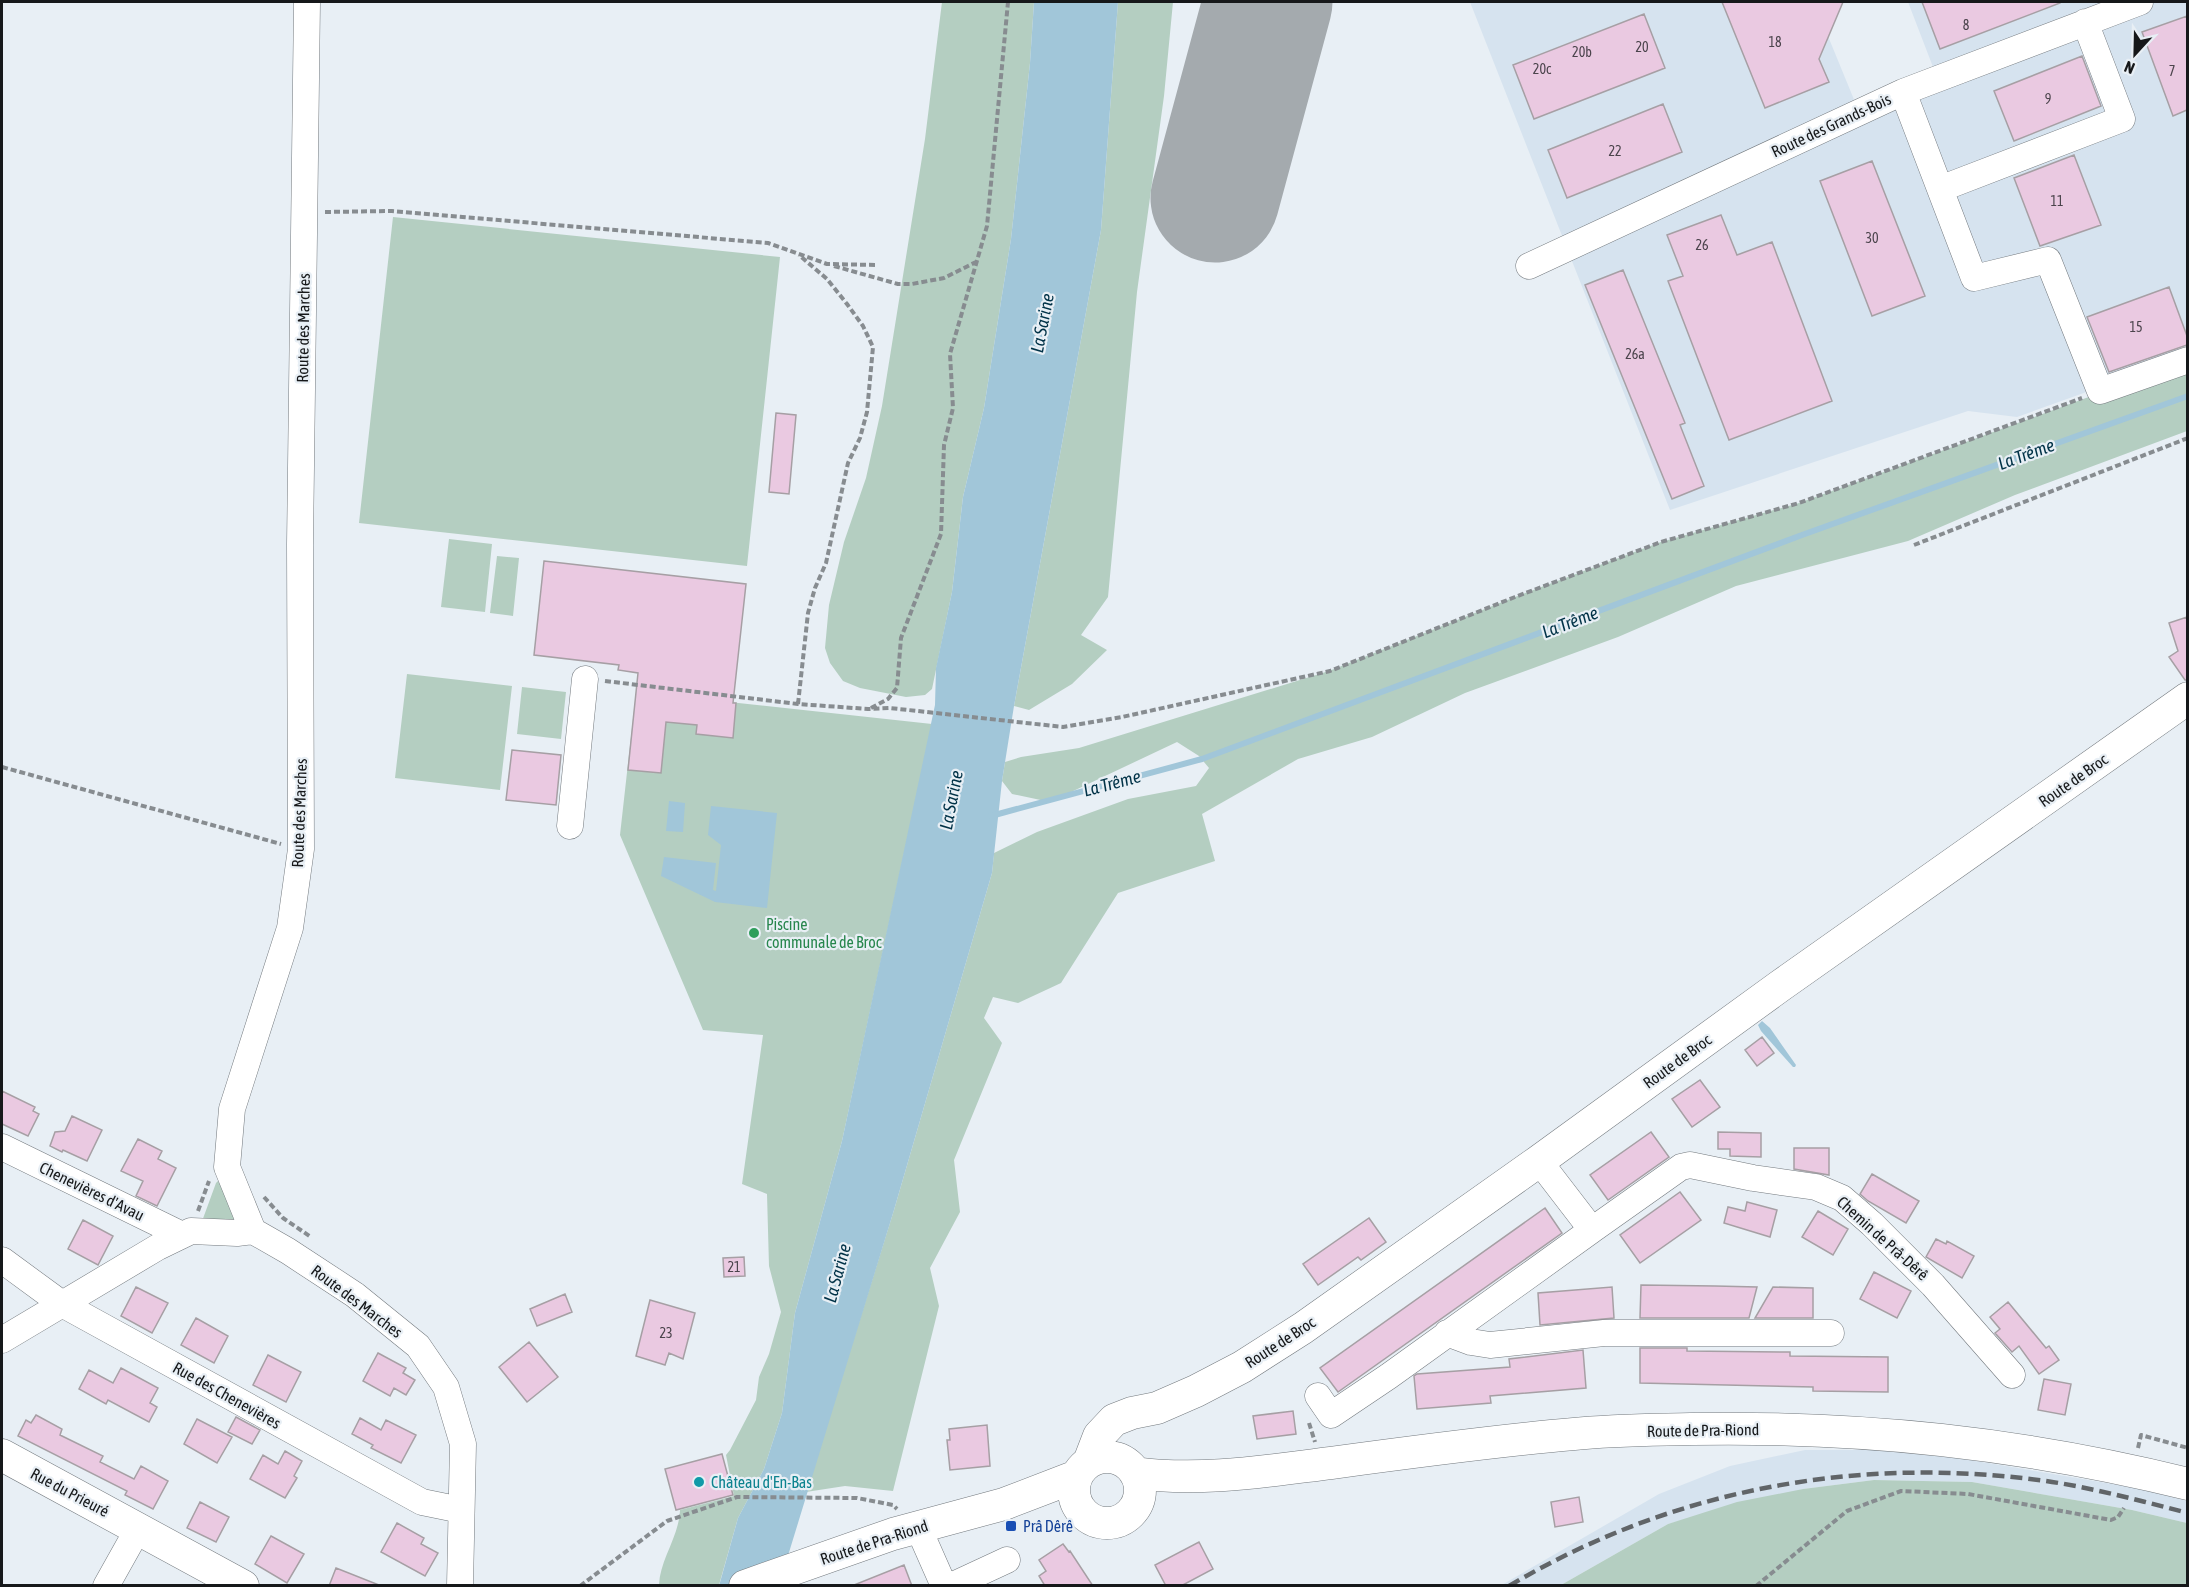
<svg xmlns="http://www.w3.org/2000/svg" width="2189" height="1587" font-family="'Asap Condensed',sans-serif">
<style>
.built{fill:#d6e3ef}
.green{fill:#b4cec1}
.water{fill:#a1c6d9}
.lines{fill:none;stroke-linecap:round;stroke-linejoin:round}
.stream{stroke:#a1c6d9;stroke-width:6}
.runway{stroke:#a4aaae;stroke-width:129}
.building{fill:#eac9e1;stroke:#a69fa4;stroke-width:1.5}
.minor-casing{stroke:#73797e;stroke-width:27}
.major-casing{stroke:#73797e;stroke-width:33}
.path{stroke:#878c90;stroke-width:4;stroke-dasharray:6 3;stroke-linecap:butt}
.minor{stroke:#fff;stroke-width:26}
.major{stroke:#fff;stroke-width:32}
.rail{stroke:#616568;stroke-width:4.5;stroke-dasharray:12 6;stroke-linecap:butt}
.leisure-dot{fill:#2e9e5b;stroke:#e8eff5;stroke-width:2}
.culture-dot{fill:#0f9aa8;stroke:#e8eff5;stroke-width:2}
.transit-dot{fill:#1a4fb4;stroke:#e8eff5;stroke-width:2}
.labels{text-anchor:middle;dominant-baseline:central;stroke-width:4.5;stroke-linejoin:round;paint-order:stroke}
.number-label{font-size:14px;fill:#4b444c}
.street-label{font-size:16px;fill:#16181a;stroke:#e8eff5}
.leisure-label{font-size:16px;fill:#27864d;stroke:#e8eff5;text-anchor:start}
.culture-label{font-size:16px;fill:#0d838f;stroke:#e8eff5;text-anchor:start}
.transit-label{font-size:16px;fill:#164399;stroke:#e8eff5;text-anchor:start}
.water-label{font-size:18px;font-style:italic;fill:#003247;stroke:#e8eff5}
</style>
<rect width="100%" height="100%" fill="#e8eff5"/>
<path class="built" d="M1470,2h344l41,100 78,-35 -25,-65h279v354l-170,61 -49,-6 -298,99z
M1805,1450h69l84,8 178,30 51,13v22l-55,-13 -160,-28 -98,-2 -71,9 -135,35 -107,61 -61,1 159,-92 71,-28z"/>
<path class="green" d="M942,2h92l-4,61 -19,176 -27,169 -21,89 -11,95 -20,97 -7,6 -19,2 -46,-9 -17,-7 -13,-18 -5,-15 4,-43 15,-63 22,-64 16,-72 43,-267z
M1118,2h55l-9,94 -27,196 -29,305 -27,38 26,15 -35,34 -43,26 -15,-4 87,-476z
M393,217l387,40 -33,309 -388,-43z
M2187,361v70l-172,64 -107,46 -172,45 -118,51 -153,56 -93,44 -74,22 -96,55 13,47 -97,32 -57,90 -43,20 -25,-6 -9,21 18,25 -48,117 6,52 -30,56 9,38 -46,185 -48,-5 -39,6 88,-282 98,-337 2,-20 43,-21 91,-33 68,-13 13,-18 -10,-12 -22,-14 -127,60 -38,-8 -10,-13 3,-19 16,-5 58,-9 250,-77 186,-74 146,-55 138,-39z
M449,539l43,5 -7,68 -44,-5z
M497,556l22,2 -6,58 -23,-3z
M407,674l105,12 -12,104 -105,-12z
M522,687l44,5 -5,47 -44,-5z
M636,692l296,32 -90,417 -47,172 -13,100 -18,56 -26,49 -19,67h-60c1,-26 20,-48 21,-75l54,-14 -8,-41 4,-5 26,-50 3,-23 10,-23 12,-42 -12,-46 -2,-72 -25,-10 21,-149 -60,-5 -83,-195z
M218,1181l21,41 -38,2 15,-41z
M1874,1480l98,2 160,28 55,13v62h-626l107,-61 69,-22 66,-13z"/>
<path class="water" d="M1034,2h84l-17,228 -87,476 -12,75 -10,92 -98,337 -115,375 -60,1 19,-68 26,-49 18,-56 13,-100 47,-172 93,-436 1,-37 16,-76 11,-95 21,-89 27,-169 19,-176z
M669,801l16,2 -2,29 -17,-1z
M711,806l66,7 -10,95 -52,-6 -54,-26 3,-19 52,6 -3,27 3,1 5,-46 -13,-10z
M1762,1021l8,7 26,37 -1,2h-2l-32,-36 -3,-6z"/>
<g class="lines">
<path class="stream" d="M991,816l211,-57 600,-224 386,-139"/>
<path class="runway" d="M1215,198l53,-196"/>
</g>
<path class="building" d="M1722,2h121l-24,57 10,23 -64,26z
M1922,2h138v1l-120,46z
M1644,14l21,54 -131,51 -21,-54z
M2187,16v94l-14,6 -31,-84z
M2082,56l19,50 -87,35 -20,-50z
M1663,104l19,48 -115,46 -19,-48z
M2074,155l27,70 -61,21 -26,-68z
M1872,161l53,135 -53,20 -52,-135z
M1721,215l16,40 35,-13 60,159 -103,39 -61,-159 15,-5 -16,-41z
M1623,270l62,153 -5,2 24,61 -32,13 -87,-214z
M2169,287l18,49v9l-78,27 -22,-55z
M776,413l20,2 -7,79 -20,-2z
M544,561l202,23 -13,119h3l-3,35 -37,-4 1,-9 -31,-3 -5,51 -33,-3 10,-97 -20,-3 1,-5 -85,-10z
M2187,617v63h-2l-16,-23 9,-6 -9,-28z
M512,750l49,5 -5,50 -50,-5z
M1762,1037l12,16 -17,13 -12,-16z
M1700,1080l20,27 -28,20 -20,-28z
M2,1091l33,16 -2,4 6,3 -11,22 -26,-12z
M72,1116l30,14 -15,31 -24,-11 -1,2 -12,-6 5,-14 10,-1z
M1651,1132l18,25 -61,43 -18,-25z
M1718,1132l43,1v24l-31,-1v-7h-12z
M138,1139l24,12 -4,8 18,9 -19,38 -21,-10 7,-15 -22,-10z
M1794,1148h35v27l-35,-6z
M1872,1174l47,27 -13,22 -38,-22 -8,-7z
M1680,1192l21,28 -61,43 -20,-28z
M1747,1202l30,8 -7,27 -46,-14 4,-16 17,4z
M1545,1208l17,25 -224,159 -18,-24z
M1818,1211l30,18 -15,26 -31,-18z
M1369,1218l17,24 -25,18 -3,-3 -40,28 -15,-21z
M83,1220l30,16 -15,29 -30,-16z
M1936,1239l10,5 1,-3 27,15 -12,22 -36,-21z
M744,1257l1,19 -21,1 -1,-19z
M1874,1272l37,19 -14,27 -37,-19z
M1641,1285l74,1 42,1 -8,31h-109z
M136,1287l32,16 -16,30 -31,-17z
M1612,1287l2,31 -74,7 -2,-32z
M1773,1287l40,1v30h-58z
M565,1294l7,18 -35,14 -7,-17z
M650,1300l45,13 -12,46 -14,-6 -4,12 -29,-9z
M2008,1302l38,46 3,-2 10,14 -20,14 -20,-28 -7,6 -17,-19 5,-4 -10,-12z
M196,1318l32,18 -14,27 -33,-18z
M529,1342l29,35 -31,25 -28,-35z
M1640,1348h47v3l103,1v4l98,1v35l-75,-1v-4l-173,-4z
M1583,1350l3,38 -96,8 1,7 -74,6 -3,-33 3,-2 93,-7 -1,-8z
M378,1353l28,15 -3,5 12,7 -9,15 -12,-7 -4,8 -27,-15z
M268,1355l33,17 -15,30 -33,-17z
M121,1368l37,20 -8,15 7,4 -8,15 -41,-22 -2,4 -27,-15 10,-19 24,13z
M2044,1379l27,5 -6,31 -27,-5z
M1293,1411l3,23 -39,5 -4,-23z
M36,1415l26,14 -2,6 43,21 -3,6 34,17 7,-13 27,15 -15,28 -28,-14 2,-4 -109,-55 8,-16 5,3z
M236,1417l24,13 -8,14 -24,-12z
M360,1418l21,12 5,-10 30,15 -15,28 -30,-15 2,-3 -21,-11z
M197,1419l35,18 -15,26 -33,-19z
M987,1425l3,41 -40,4 -3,-30h3l-1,-11z
M285,1451l17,10 -8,15 3,2 -12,20 -35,-19 13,-24 15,9z
M722,1454l11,41 -57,15 -11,-41z
M1579,1497l4,25 -28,5 -4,-25z
M200,1502l29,15 -13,25 -29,-14z
M397,1523l27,15 -3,6 17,9 -13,23 -44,-24z
M271,1536l33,18 -17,29 -32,-19z
M1199,1542l14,27 -32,17h-15l-11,-21z
M1063,1544l6,8 1,-1 23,35h-48l-6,-10 7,-5 -7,-11z
M904,1565l8,21h-58v-1z
M336,1568l43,17v1h-50z"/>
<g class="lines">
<defs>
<path id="minor" d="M307,2l-7,543 1,304 -11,79 -58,181 -5,58 26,64 35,20 67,44 63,51 28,41 17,57 -3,142
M1903,92l71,186 74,-18 52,131 88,-31
M1940,189l182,-70 -37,-97
M1529,266l374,-174 237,-90
M570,826l15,-147
M2,1147l180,88
M1539,1161l53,69 89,-63 9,-2 63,13 63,9 26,11 30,26 61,61 79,90
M2,1260l60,44 360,198 39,8
M1447,1333l24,9 19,3 114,-12h227
M2,1340l156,-93 33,-16 46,2 16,-2
M1318,1396l13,19 58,-39 203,-146
M918,1527l26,59
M106,1586l32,-57
M951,1586l56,-26"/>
<path id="major" d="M2,1455l241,131
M1074 1490a33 33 0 1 1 66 0a33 33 0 1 1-66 0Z
M1089,1462l10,-26 15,-16 18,-7 25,-5 39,-17 46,-24 61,-39 236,-167 241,-175 408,-288
M1135,1473c65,9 131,-2 196,-10 81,-11 162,-22 243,-29 39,-4 78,-4 117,-5 171,-3 331,14 497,55
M745,1586l148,-52 111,-30 73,-28"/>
</defs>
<use href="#minor" class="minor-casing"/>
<use href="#major" class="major-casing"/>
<path class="path" d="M325,212l67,-1 376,32 59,21 50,1
M834,266l64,18h14l32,-6 32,-16
M1914,545l274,-107
M605,681l193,23 70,5 22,-1 173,19 59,-10 208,-46 185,-74 146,-55 138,-39 283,-105
M798,704l10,-91 7,-25 11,-25 22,-100 12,-25 7,-26 6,-65 -10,-21 -16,-22 -20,-25 -28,-24
M871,708l17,-9 9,-11 4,-50 40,-104 3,-89 9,-37 -3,-54 37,-128 21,-224
M2,767l279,77
M264,1197l19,21 28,19
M198,1211l11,-30
M1309,1423l6,19
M2138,1448l3,-13 47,13
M580,1586l87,-65 70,-24 120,1 36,7 4,4
M1756,1586l91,-75 54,-20 67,3 143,26 7,-3 6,-9"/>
<use href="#minor" class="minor"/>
<use href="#major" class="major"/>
<path class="rail" d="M1509,1586c163,-97 349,-131 537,-105 48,7 95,20 142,32"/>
</g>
<circle class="leisure-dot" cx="754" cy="933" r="6"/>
<circle class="culture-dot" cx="699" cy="1482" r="6"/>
<rect class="transit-dot" x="1005" y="1520" width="12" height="12" rx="3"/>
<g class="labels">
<g class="number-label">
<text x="1966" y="25">8</text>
<text x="1775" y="42">18</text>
<text x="1642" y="47">20</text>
<text x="1582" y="52">20b</text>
<text x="1542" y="69">20c</text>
<text x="2172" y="71">7</text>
<text x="2048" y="99">9</text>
<text x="1615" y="151">22</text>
<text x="2057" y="201">11</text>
<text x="1872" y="238">30</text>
<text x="1702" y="245">26</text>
<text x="2136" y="327">15</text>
<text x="1635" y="354">26a</text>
<text x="734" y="1267">21</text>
<text x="666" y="1333">23</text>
</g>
<g class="street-label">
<text transform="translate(1831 125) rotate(-25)">Route des Grands-Bois</text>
<text transform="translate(303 328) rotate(-89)">Route des Marches</text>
<text transform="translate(2073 780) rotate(-35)">Route de Broc</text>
<text transform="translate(299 813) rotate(-88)">Route des Marches</text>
<text transform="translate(1677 1061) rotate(-36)">Route de Broc</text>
<text transform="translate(92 1191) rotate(26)">Chenevières d'Avau</text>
<text transform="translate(1883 1238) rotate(42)">Chemin de Prâ-Dêrê</text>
<text transform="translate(357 1301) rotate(37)">Route des Marches</text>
<text transform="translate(1280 1342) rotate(-33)">Route de Broc</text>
<text transform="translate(227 1395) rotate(29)">Rue des Chenevières</text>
<text transform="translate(1703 1430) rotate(-1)">Route de Pra-Riond</text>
<text transform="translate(70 1492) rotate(28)">Rue du Prieuré</text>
<text transform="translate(874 1542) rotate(-18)">Route de Pra-Riond</text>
</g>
<g class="leisure-label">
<text x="766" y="924">Piscine<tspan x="766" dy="18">communale de Broc</tspan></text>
</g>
<g class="culture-label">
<text x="711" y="1482">Château d'En-Bas</text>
</g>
<g class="transit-label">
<text x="1023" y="1526">Prâ Dêrê</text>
</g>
<g class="water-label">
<text transform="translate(1042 323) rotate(-79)">La Sarine</text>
<text transform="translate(2026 454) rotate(-20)">La Trême</text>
<text transform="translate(1570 622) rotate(-21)">La Trême</text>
<text transform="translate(1112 783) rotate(-15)">La Trême</text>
<text transform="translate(951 800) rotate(-79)">La Sarine</text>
<text transform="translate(837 1273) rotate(-75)">La Sarine</text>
</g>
</g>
<rect width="2189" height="1587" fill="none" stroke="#16181a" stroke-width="6"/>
<g transform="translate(2135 54) rotate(202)" stroke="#e8eff5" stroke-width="4.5" paint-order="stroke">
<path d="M0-4.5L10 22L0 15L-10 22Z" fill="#16181a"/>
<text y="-9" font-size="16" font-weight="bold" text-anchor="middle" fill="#16181a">N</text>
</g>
</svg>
